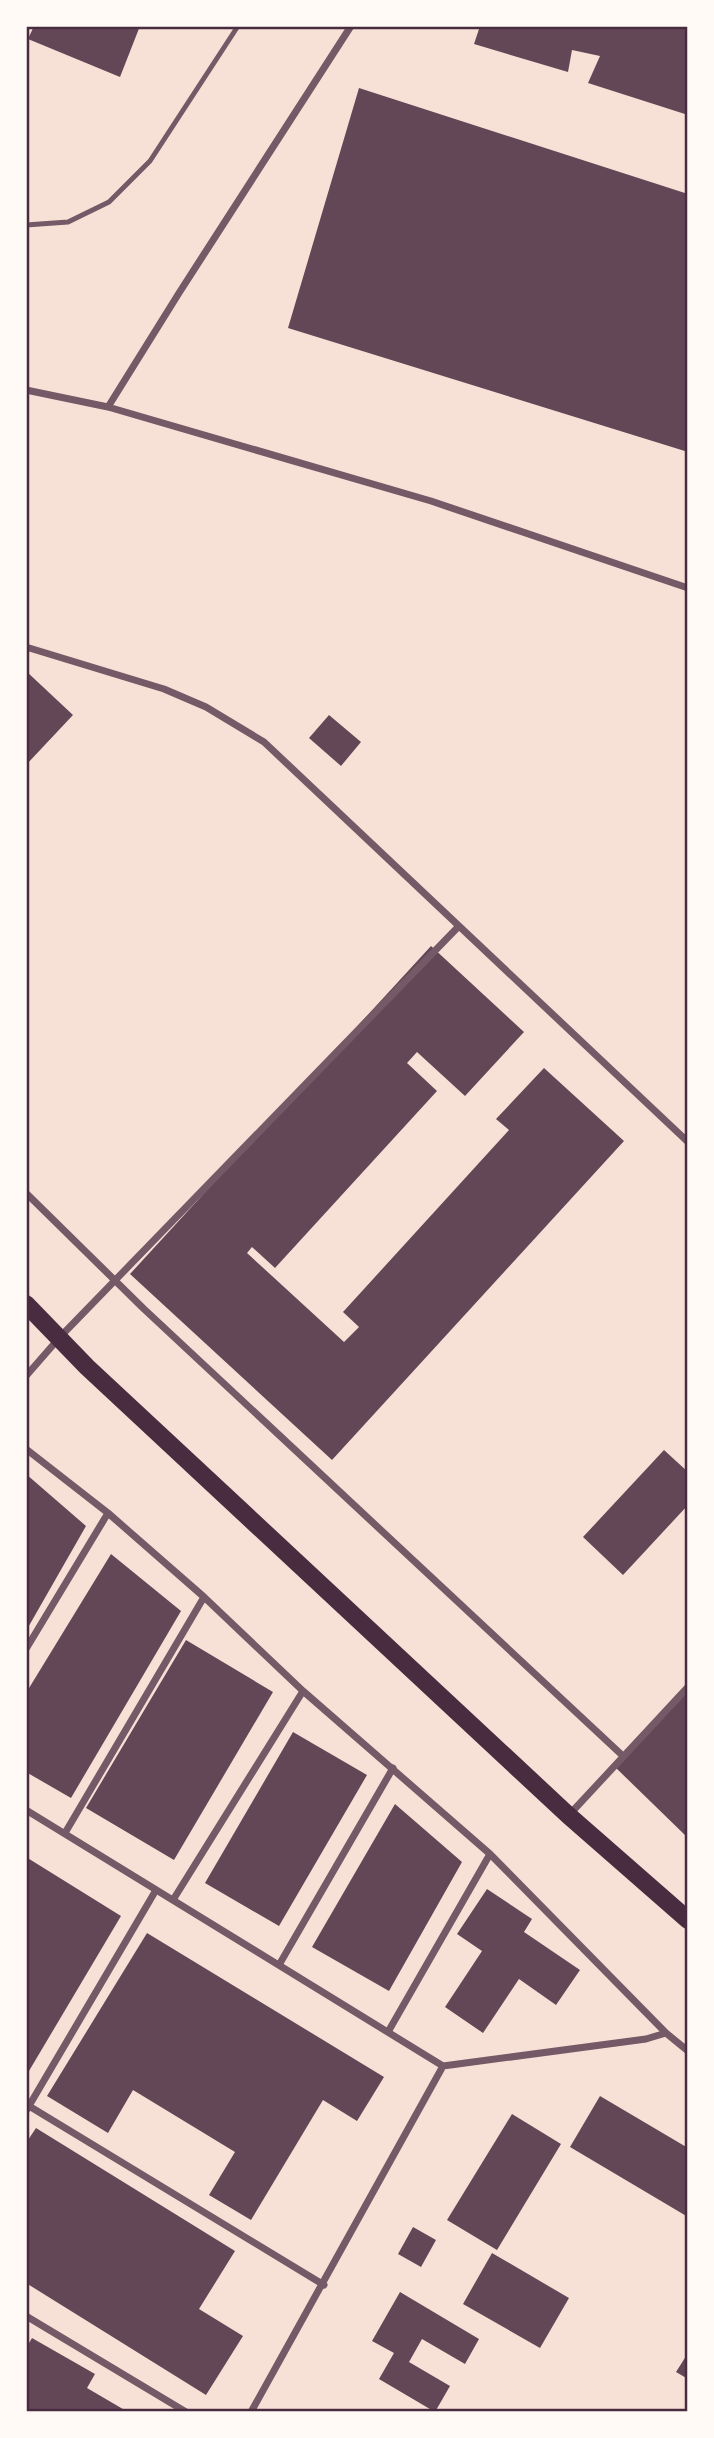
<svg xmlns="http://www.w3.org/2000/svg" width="714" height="2438" font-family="Raleway,sans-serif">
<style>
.building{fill:#644757}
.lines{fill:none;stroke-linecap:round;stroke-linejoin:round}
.service{stroke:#755966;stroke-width:5}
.minor{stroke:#755966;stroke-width:7}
.primary{stroke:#4a2c40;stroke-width:18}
.neatline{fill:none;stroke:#4a2c40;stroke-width:2.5}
</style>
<rect width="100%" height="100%" fill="#f7e1d7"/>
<path class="building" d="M34,26h106l-20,51 -92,-38z
M480,26h208v89l-100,-32 12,-27 -28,-6 -4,22 -94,-28z
M359,88l329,106v258l-400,-124z
M26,671l47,44 -47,50z
M329,715l32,27 -20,24 -32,-28z
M431,946l93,86 -59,64 -48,-44 -10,11 30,28 -162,177 -23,-21 -5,6 97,89 15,-15 -16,-15 166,-182 -13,-11 48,-51 80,73 -292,319 -202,-186z
M664,1450l24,22v33l-65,70 -40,-38z
M26,1474l60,52 -60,105z
M111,1554l70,57 -110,187 -45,-26v-79z
M186,1640l87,52 -99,168 -88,-52z
M688,1690v148l-74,-72z
M293,1732l74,43 -88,151 -74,-43z
M395,1804l67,58 -73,129 -77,-44z
M26,1857l95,59 -95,160z
M487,1889l45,30 -8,13 56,38 -24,35 -37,-26 -36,54 -38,-26 37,-56 -25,-17z
M147,1933l237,144 -27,44 -34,-21 -72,120 -42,-25 26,-43 -102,-62 -25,43 -61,-37z
M600,2096l88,52v69l-118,-70z
M512,2114l49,30 -64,106 -50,-30z
M36,2128l199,123 -36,58 44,27 -37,59 -180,-112v-140z
M413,2227l23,13 -15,27 -23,-13z
M492,2253l77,45 -29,50 -77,-44z
M400,2292l79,47 -14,25 -43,-25 -13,23 41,24 -15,26 -56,-33 15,-26 -22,-12z
M32,2338l63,36 -8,14 41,24h-102v-64z
M688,2353v26l-12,-7z"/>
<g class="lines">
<path class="service" d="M26,225l42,-3 41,-20 41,-41 88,-135"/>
<path class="minor" d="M26,390l82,17 323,94 257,87
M108,407l71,-114 172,-267
M26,647l138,42 42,18 58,35 424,400
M26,1193l118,116 479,447
M26,1376l34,-39 399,-411
M26,1449l82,64 96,84 99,94 187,163 176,179
M26,1649l82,-136
M26,1810l417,256
M569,1815l119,-128
M65,1833l139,-236
M173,1900l130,-209
M279,1965l114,-197
M388,2032l102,-178
M29,2106l295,179
M26,2111l130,-221
M26,2316l160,96
M251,2412l192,-346 203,-27 20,-6 22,18"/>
<path class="primary" d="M26,1304l61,63 481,448 120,105"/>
</g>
<rect width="714" height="2438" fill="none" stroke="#fffaf5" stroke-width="56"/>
<rect x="28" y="28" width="658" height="2382" class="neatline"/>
</svg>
